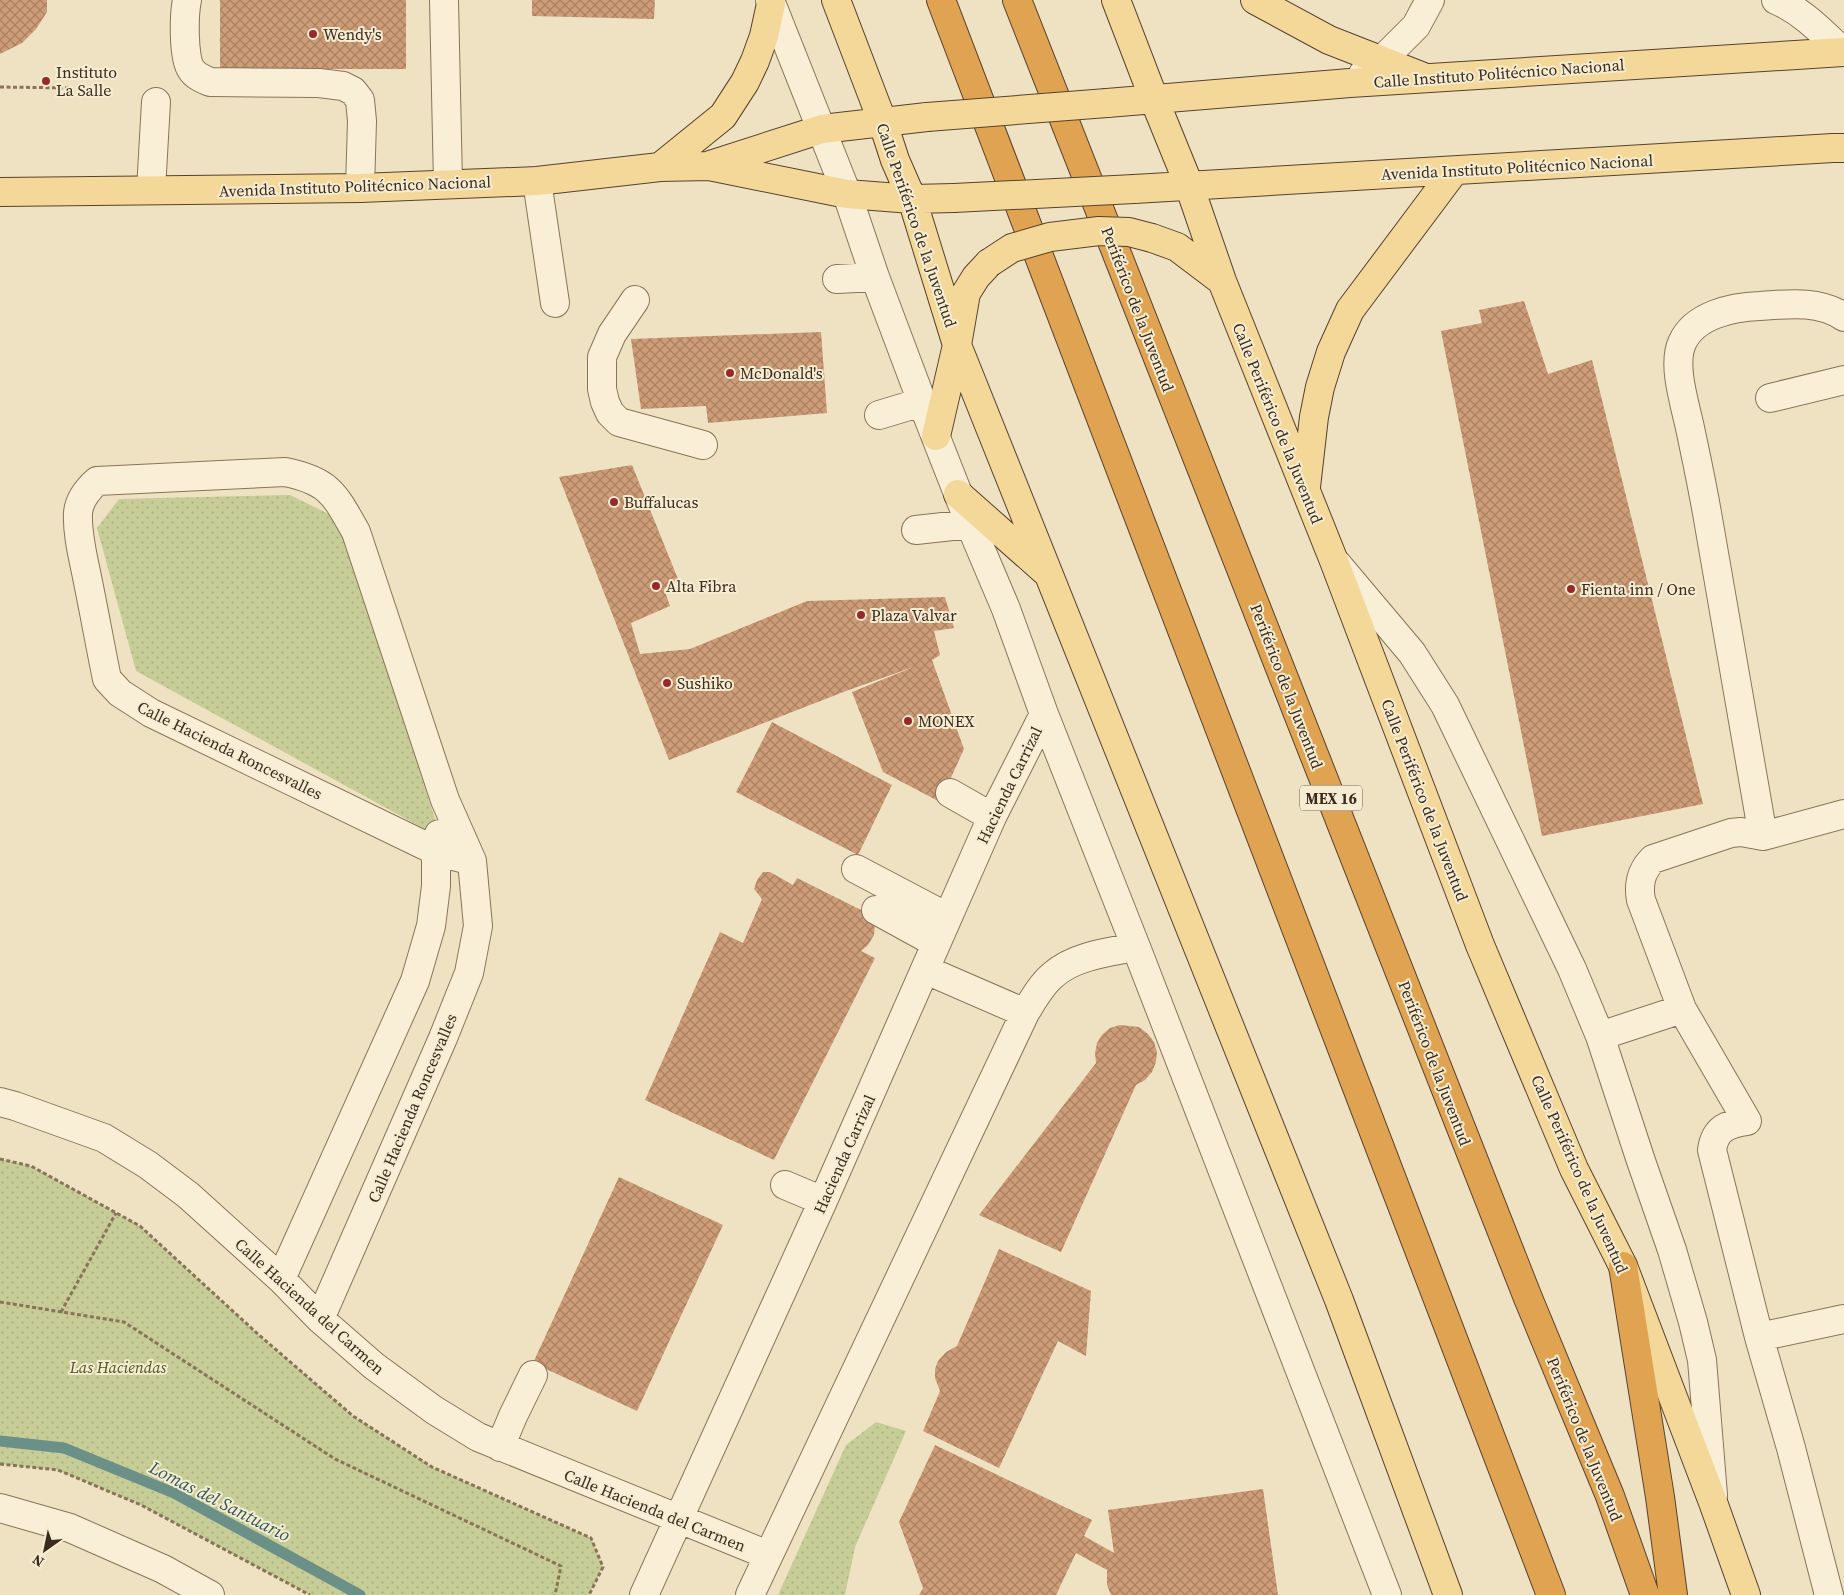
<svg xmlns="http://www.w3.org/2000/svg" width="1844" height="1595" font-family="'Source Serif 4',serif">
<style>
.grass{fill:url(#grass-dots)}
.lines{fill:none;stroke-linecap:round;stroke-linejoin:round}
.stream{stroke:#6b9087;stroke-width:11}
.building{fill:url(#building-cross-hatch)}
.minor-casing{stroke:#897359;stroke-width:30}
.major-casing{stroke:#57412d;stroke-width:30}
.highway-casing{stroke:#57412d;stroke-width:30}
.path{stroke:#897359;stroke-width:3;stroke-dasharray:4 2.5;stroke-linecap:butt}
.minor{stroke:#f9efd6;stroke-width:28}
.major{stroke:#f3d899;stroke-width:28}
.highway{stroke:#e0a351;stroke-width:28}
.major-bridge-casing{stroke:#57412d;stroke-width:30;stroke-linecap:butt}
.major-bridge{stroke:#f3d899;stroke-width:28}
.poi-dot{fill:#992928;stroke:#f6ecd2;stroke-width:2}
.labels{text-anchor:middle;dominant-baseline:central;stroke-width:4;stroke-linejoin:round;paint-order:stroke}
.shield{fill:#f6ecd2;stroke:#726554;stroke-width:1}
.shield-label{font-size:15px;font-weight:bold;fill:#392b1e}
.poi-label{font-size:16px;fill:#392b1e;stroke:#f6ecd2;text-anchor:start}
.street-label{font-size:16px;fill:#392b1e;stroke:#f6ecd2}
.park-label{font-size:16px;font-style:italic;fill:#485624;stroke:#f6ecd2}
.water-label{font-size:18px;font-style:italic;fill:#2c5957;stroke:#f6ecd2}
</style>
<defs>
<pattern id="grass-dots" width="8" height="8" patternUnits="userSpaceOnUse" patternTransform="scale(1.25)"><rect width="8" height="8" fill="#c6cd96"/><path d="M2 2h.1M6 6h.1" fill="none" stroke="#abb081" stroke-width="1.8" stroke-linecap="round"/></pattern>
<pattern id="building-cross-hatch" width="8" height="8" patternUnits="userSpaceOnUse" patternTransform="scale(1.25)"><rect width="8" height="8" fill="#ce9d78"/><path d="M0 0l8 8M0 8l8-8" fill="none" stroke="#a88062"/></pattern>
</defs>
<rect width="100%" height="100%" fill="#efe2c2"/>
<path class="grass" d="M290,495l49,24 102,319 -305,-167 -39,-143 22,-29z
M0,1159l31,7 109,60 119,109 94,81 79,51 159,71 12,29 -14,28h-279l-169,-90 -83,-35 -58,-6z
M876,1422l30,9 -51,116 -10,48h-67l68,-150z"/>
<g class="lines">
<path class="stream" d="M0,1441l64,7 110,45 186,102"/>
</g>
<path class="building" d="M0,0h47v12l-11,17 -14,14 -22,11z
M220,0h186v69h-186z
M532,0h123l-1,19 -122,-3z
M1524,301l24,73 44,-14 111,444 -161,32 -101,-505 41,-8 -3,-13z
M821,332l6,81 -119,10 -2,-17 -65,3 -10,-70z
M632,465l46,114 -14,10 6,17 -39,17 9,31 50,-5 117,-48 138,-4 9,31 -20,3 6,24 -8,5 32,89 -24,53 -57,-30 -31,-80 64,-26 -70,25 -177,69 -110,-283z
M772,722l120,63 -34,70 -122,-63z
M763,872h7l23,13 4,-7 72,36 6,10 -1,11 -6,10 -7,6 14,7 -101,202 -129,-60 75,-168 23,11 19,-44 -8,-10 3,-9z
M1120,1025l19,2 9,7 6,8 3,10 -1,10 -4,10 -7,8 -9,5 -75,167 -82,-37 117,-152 -1,-10 2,-10 5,-8 8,-7z
M619,1177l104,48 -86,186 -104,-48z
M999,1249l92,42 -5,65 -28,-15 -59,127 -76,-37 17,-40 -5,-13v-9l3,-8 8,-9 11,-6z
M935,1445l157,75 -8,16 30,17 -6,-43 155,-21 15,106h-167l-4,-10v-15l-31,-17 -20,42h-137l4,-7 -24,-66z"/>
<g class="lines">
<defs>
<path id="minor" d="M187,0c-3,14 -4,58 4,69 4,7 12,10 19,13l109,1 24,3 10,5 7,9 2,21 -2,67
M444,0l4,184
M770,0l77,194 28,83 47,125 48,122 36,85 38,105 92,233 251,648
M1776,0c26,11 46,32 66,51
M1363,74l19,-14 34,-34 14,-26
M537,181l18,122
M151,190l5,-88
M837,279l38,-2
M635,300l-23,34 -10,23v32l3,13 5,11 9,9 84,23
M1770,398l74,-18
M879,415l43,-13
M916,530l54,-6
M1337,564l75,89 33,52 127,264 28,67 41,125 31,89 21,72 9,38 11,135
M950,793l42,24
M1763,836c-19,-108 -37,-215 -56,-323 -5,-28 -11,-57 -17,-85 -5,-24 -18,-63 -8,-85 12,-28 50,-36 78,-37 28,-2 59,-6 84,11
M856,869l91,48
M876,910l60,33
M926,970l99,43
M1682,1009l-41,-109c-3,-16 0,-29 12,-41l78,-26 10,-1 22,4 81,-22
M1600,1036l82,-27 65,112c-19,3 -32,7 -35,29l47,187 32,111 38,147
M0,1102l15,4 89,32 44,27 40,30 93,84 39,40 54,47 60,44 44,27 290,118
M785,1185l38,16
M281,1279l134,-298 16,-55 5,-40v-35l3,-17
M320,1319l123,-281 26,-65 9,-47 -6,-65 -27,-61 -89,-268c-21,-37 -26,-51 -71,-60l-188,9c-9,8 -18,19 -19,32 -1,21 5,44 9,64 7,34 13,68 20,102l13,14 31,20 285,138 36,10
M1759,1337l85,-18
M500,1447l13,-31 20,-41
M0,1508l70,20 93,41 47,26
M644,1595l179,-394 169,-384 52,-103
M750,1595l275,-582c8,-13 16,-28 28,-38 21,-19 56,-23 83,-28"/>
<path id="major" d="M836,0l47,123 12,37 17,39 45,146 382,955 109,295
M1116,0l38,99 35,86 33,96 112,280 146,384 94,224 49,97 91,239 32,90
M1255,0l74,40 92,36
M1107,103l243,-20 494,-31
M710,165l112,-36 105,-12
M660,167l63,-51 22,-34 10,-21 9,-25 7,-32
M1134,189l699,-41h11
M0,192l360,-4 177,-7 123,-14 49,-1 138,28 65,5 42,-1
M1152,238l25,9 45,34
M936,436l21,-91 9,-52 10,-16 13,-14
M1306,487l8,-70 6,-30 11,-35 19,-42 104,-139
M958,494l87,77"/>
<path id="highway" d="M941,0l610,1595
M1017,0l511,1298 82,198 35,99
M1623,1266l37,231 13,98"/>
</defs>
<use href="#minor" class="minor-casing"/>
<use href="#major" class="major-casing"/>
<use href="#highway" class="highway-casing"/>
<path class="path" d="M0,87l71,1
M0,1159l31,7 109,60 119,109 94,81 79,51 159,71 12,29 -14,28
M0,1302l124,20 211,137 226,107 -6,29
M61,1312l55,-99
M0,1464l58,6 83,35 169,90"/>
<use href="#minor" class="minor"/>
<use href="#major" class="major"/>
<use href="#highway" class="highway"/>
<defs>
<path id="major-bridge" d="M927,117l180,-14
M954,198l180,-9
M989,263l23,-15 38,-11 49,-6 30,1 23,6"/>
</defs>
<use href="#major-bridge" class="major-bridge-casing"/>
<use href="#major-bridge" class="major-bridge"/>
</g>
<g class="poi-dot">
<circle cx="313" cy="34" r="5"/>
<circle cx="46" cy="81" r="5"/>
<circle cx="730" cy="373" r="5"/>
<circle cx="614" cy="502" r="5"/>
<circle cx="656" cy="586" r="5"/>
<circle cx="1571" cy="589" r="5"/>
<circle cx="861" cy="615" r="5"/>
<circle cx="667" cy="683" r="5"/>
<circle cx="908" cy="721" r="5"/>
</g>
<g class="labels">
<rect class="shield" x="1300" y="785.5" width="62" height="25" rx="4"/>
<g class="shield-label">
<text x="1331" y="798">MEX 16</text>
</g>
<g class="poi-label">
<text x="323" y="34">Wendy's</text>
<text x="56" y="72">Instituto<tspan x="56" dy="18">La Salle</tspan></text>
<text x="740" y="373">McDonald's</text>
<text x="624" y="502">Buffalucas</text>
<text x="666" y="586">Alta Fibra</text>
<text x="1581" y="589">Fienta inn / One</text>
<text x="871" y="615">Plaza Valvar</text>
<text x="677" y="683">Sushiko</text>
<text x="918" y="721">MONEX</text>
</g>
<g class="street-label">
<text transform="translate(1499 73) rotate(-4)">Calle Instituto Politécnico Nacional</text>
<text transform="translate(1517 167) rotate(-3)">Avenida Instituto Politécnico Nacional</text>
<text transform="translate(355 186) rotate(-2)">Avenida Instituto Politécnico Nacional</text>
<text transform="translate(917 225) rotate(71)">Calle Periférico de la Juventud</text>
<text transform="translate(1138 309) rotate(69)">Periférico de la Juventud</text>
<text transform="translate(1278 423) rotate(68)">Calle Periférico de la Juventud</text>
<text transform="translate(1287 686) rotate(69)">Periférico de la Juventud</text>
<text transform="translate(230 750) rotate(26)">Calle Hacienda Roncesvalles</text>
<text transform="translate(1009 785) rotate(-64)">Hacienda Carrizal</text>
<text transform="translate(1425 800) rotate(69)">Calle Periférico de la Juventud</text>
<text transform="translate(1435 1063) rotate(69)">Periférico de la Juventud</text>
<text transform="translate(412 1108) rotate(-67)">Calle Hacienda Roncesvalles</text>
<text transform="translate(844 1154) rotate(-66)">Hacienda Carrizal</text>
<text transform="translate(1580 1174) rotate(66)">Calle Periférico de la Juventud</text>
<text transform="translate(310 1306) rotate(42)">Calle Hacienda del Carmen</text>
<text transform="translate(1585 1439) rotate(68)">Periférico de la Juventud</text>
<text transform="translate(655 1510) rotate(22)">Calle Hacienda del Carmen</text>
</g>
<g class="park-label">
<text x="118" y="1367">Las Haciendas</text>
</g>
<g class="water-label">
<text transform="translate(220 1501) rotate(27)">Lomas del Santuario</text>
</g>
</g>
<g transform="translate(45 1550) rotate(213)" stroke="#f6ecd2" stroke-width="4" paint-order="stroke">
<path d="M0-4L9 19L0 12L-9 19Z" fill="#392b1e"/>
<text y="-8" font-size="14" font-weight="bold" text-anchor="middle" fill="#392b1e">N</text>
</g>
</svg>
